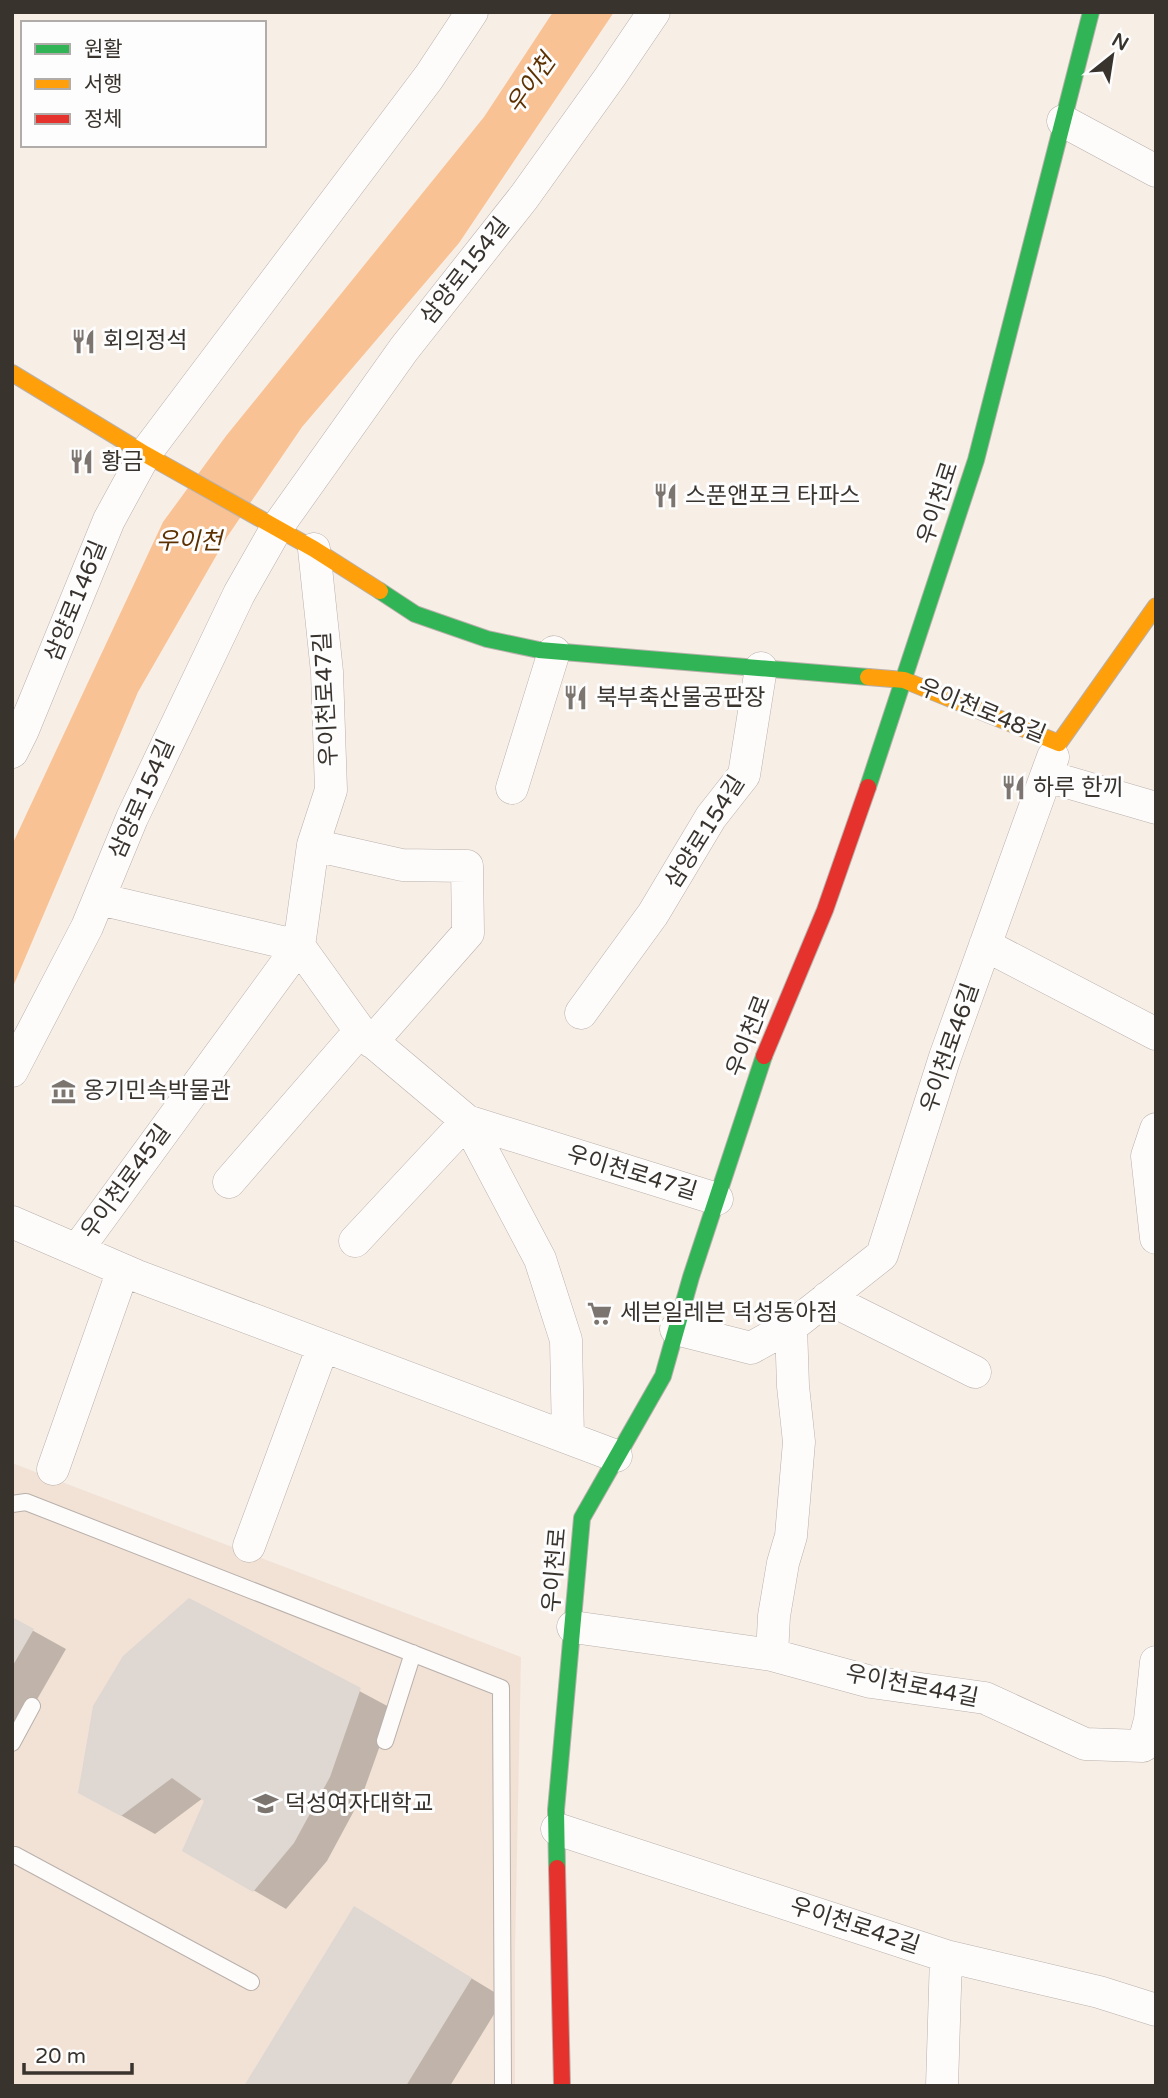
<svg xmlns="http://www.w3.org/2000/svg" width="1168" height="2098" font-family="'Varela Round','Noto Sans KR',sans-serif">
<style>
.built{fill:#f1e2d5}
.water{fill:#f8c295}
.shadow{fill:#0003}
.building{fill:#dfd7d2}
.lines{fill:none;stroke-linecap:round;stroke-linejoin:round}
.lane-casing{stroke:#b8b0ab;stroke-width:18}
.street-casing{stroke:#b8b0ab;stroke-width:33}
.fast-casing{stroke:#b8b0ab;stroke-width:18}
.slow-casing{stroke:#b8b0ab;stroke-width:18}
.jam-casing{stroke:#b8b0ab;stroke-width:18}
.lane{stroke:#fefcfb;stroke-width:16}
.street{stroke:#fefcfb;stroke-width:32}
.fast{stroke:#30b455;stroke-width:16}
.slow{stroke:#ff9f0a;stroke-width:16}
.jam{stroke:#e5322d;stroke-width:16}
.labels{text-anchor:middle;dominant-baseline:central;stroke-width:6;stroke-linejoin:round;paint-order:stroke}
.street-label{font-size:23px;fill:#39332e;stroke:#fdfdfd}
.poi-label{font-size:23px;fill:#39332e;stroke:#fdfdfd;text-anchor:start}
.water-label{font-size:24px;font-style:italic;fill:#5d3000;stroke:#fdfdfd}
</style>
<rect width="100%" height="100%" fill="#f7eee6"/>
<path class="built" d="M12,1463l509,194 -6,295v134h-503z"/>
<path class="water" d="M553,12h61l-155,231 -157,184 -75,110 -89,155 -126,297v-144l151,-323 63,-86 258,-319z"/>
<path class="shadow" d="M189,1600l204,109 -31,87 -35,65 -41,48 -102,-59 22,-49 -3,-3 -48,36 -42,-23z
M12,1619l54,30 -54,94z
M387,1927l117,71 -54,88h-204z"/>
<path class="building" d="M189,1598l172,90 -31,89 -36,66 -41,49 -71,-41 22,-50 -32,-23 -51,38 -43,-23 15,-87 30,-50z
M12,1617l22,12 -22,38z
M354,1906l118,72 -66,108h-162z"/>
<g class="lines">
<defs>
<path id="lane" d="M12,1504l14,-2 475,186 2,398
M385,1741l28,-88
M12,1743l20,-37
M15,1855l236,127"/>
<path id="street" d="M1063,121l93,50
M314,549l13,123 4,118 -18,55 -14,101 61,85 107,90 250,78
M12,752l11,-22 86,-210 36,-66 284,-377 43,-65
M1053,757l-7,19 110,32
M512,788l42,-136
M313,845l89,20 65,1 1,67 -96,109
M99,899l200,47
M985,945l171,89
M581,1013l72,-99 58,-97 33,-42 17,-107
M12,1071l75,-144 45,-109 107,-224 37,-65 128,-180 120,-152 86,-120 44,-65
M1156,1129l-9,27 9,82
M229,1182l131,-151
M12,1222l125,54 479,180
M355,1241l112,-120 73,138 26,81 2,98
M77,1250l222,-304
M827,1298l148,74
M676,1329l75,19 45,-25 86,-68 63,-198 101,-281
M53,1469l70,-199
M249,1546l74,-200
M573,1627l199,28 99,27 114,16 100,46 58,2 7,-26h6
M772,1655l2,-39 9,-53 8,-27 8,-94 -6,-56 -2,-60
M1150,1720l6,-58
M557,1829l389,127 153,36 57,18
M942,2086l4,-130"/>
<path id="fast" d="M380,591l35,23 72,25 52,11 329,27
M868,787l108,-327 115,-448
M557,1868l-1,-58 26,-292 81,-142 28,-99 73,-221"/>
<path id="slow" d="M12,373l133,81 169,95 66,42
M868,677l36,3 155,63 97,-137"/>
<path id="jam" d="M764,1056l61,-146 43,-123
M557,1868l5,218"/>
</defs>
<use href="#lane" class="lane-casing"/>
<use href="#street" class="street-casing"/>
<use href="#fast" class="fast-casing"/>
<use href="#slow" class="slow-casing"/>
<use href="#jam" class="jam-casing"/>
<use href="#lane" class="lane"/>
<use href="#street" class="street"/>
<use href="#fast" class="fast"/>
<use href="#slow" class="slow"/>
<use href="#jam" class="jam"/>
</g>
<defs>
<symbol id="restaurant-bare" viewBox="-9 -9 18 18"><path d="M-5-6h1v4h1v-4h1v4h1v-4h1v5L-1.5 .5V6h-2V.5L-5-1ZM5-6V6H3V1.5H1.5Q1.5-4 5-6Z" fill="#7c746e" stroke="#fdfdfd" stroke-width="2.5" paint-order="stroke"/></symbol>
<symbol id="museum-bare" viewBox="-9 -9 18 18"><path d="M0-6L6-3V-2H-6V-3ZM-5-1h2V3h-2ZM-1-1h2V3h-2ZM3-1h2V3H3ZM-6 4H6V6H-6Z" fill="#7c746e" stroke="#fdfdfd" stroke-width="2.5" paint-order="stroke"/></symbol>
<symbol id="supermarket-bare" viewBox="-9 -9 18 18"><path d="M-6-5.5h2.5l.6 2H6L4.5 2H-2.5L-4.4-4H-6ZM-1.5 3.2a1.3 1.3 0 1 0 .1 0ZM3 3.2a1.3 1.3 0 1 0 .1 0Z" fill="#7c746e" stroke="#fdfdfd" stroke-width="2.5" paint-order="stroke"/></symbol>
<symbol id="university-bare" viewBox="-9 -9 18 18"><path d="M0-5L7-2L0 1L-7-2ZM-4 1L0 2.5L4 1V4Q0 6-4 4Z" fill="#7c746e" stroke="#fdfdfd" stroke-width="2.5" paint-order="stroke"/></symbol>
</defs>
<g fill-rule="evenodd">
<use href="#restaurant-bare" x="66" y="324" width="35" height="35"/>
<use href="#restaurant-bare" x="64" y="444" width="35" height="35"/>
<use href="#restaurant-bare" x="648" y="478" width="35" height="35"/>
<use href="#restaurant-bare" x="558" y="680" width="35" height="35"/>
<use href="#restaurant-bare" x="996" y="770" width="35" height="35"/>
<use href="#museum-bare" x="46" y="1074" width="35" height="35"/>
<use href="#supermarket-bare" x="582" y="1296" width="35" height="35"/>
<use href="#university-bare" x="248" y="1786" width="35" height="35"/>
</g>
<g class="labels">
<g class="street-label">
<text transform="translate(465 271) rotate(-52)">삼양로154길</text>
<text transform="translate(938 503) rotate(-72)">우이천로</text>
<text transform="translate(76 601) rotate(-68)">삼양로146길</text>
<text transform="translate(326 699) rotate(-93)">우이천로47길</text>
<text transform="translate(982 711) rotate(22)">우이천로48길</text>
<text transform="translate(142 799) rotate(-66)">삼양로154길</text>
<text transform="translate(705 832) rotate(-58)">삼양로154길</text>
<text transform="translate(749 1036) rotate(-69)">우이천로</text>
<text transform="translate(950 1048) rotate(-71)">우이천로46길</text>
<text transform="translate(632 1173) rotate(17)">우이천로47길</text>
<text transform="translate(126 1182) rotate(-54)">우이천로45길</text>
<text transform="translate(555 1570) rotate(-85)">우이천로</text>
<text transform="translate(912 1686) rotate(11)">우이천로44길</text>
<text transform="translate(855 1926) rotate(18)">우이천로42길</text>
</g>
<g class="poi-label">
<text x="103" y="341">회의정석</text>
<text x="101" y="462">황금</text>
<text x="685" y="496">스푼앤포크 타파스</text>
<text x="596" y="698">북부축산물공판장</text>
<text x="1033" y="788">하루 한끼</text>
<text x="83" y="1091">옹기민속박물관</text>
<text x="620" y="1313">세븐일레븐 덕성동아점</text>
<text x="285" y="1804">덕성여자대학교</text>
</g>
<g class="water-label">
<text transform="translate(531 84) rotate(-55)">우이천</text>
<text x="189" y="541">우이천</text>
</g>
</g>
<rect width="1168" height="2098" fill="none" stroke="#39332e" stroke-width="28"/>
<rect x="21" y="21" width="245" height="126" fill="#fdfdfd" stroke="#afacaa" stroke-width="2"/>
<rect x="35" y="44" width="35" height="10" fill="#30b455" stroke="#afacaa" stroke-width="2"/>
<text x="84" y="56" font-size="21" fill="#39332e">원활</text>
<rect x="35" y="79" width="35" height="10" fill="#ff9f0a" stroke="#afacaa" stroke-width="2"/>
<text x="84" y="91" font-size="21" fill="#39332e">서행</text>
<rect x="35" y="114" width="35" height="10" fill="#e5322d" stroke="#afacaa" stroke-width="2"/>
<text x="84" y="126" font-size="21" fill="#39332e">정체</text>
<g transform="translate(1112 56) rotate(30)" stroke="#fdfdfd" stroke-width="5" paint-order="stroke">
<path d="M0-5L12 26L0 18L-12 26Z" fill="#39332e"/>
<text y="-10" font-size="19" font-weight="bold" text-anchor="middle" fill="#39332e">N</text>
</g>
<path d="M24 2063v10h108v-10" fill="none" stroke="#39332e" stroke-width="3.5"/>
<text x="35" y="2063" font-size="21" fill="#39332e" stroke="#fdfdfd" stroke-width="5" paint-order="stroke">20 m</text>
</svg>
